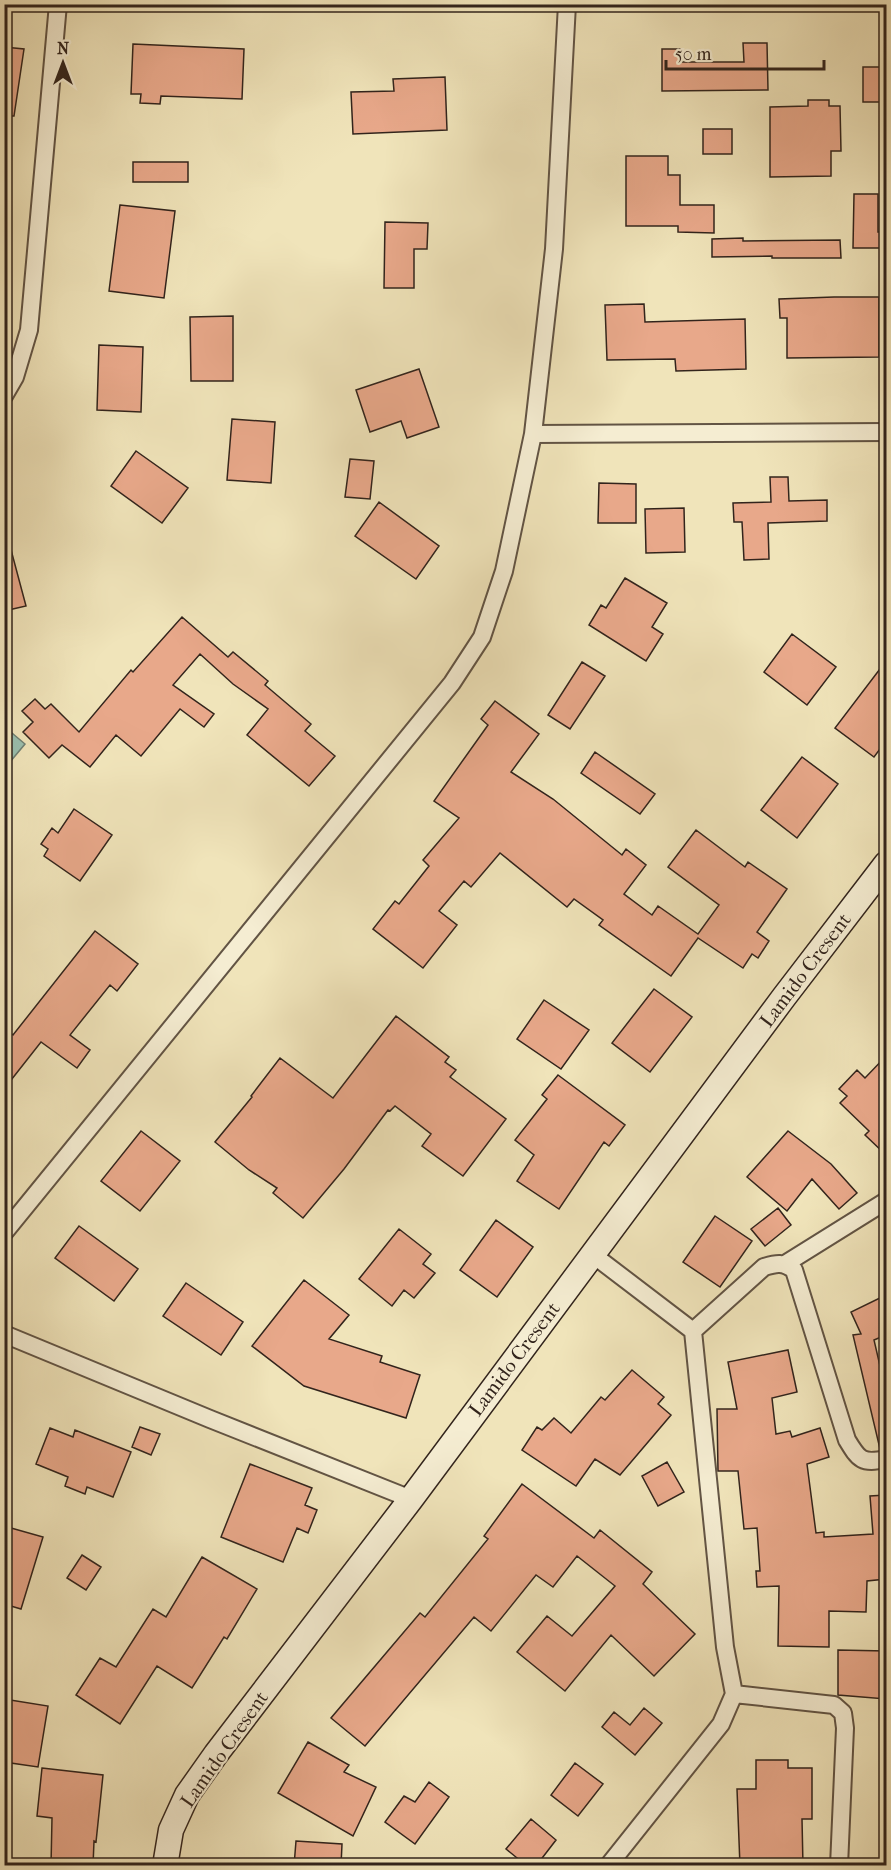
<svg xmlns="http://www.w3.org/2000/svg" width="891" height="1870" font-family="'IM FELL French Canon',serif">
<rect width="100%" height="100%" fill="#f0e4ba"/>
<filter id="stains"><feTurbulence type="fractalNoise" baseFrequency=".00333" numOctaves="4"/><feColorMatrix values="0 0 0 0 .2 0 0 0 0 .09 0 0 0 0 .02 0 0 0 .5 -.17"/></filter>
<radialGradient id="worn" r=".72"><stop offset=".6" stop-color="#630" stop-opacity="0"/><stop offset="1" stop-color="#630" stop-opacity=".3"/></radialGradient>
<path fill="#9abfae" stroke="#708174" stroke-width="1.5" d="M6,728L25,744L5,768L4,731Z"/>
<path fill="#e8a88a" stroke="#32241c" stroke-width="1.5" d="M743,43H767L768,90L662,91V49H680V62H744Z
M133,44L244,49L242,99L161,96L160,104L140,103L141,94H131Z
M4,47L24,49L14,116H4Z
M863,67H881V102H863Z
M445,77L447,130L353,134L351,92L394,91L393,79Z
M808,100H829V106H840L841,151H831V176L770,177V107L808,106Z
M703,129H732V154H703Z
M626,156H668V175H680V205H714V233L678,232V226H626Z
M133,162H188V182H133Z
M854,194H878V232H886V248H853Z
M120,205L175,211L164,298L109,291Z
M385,222L428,223L427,249H414V288H384Z
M743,238V241L840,240L841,258H772V256L712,257V239Z
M834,297H879V357L787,358V318H780L779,299Z
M644,304L645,322L745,319L746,369L676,371L675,359L607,360L605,305Z
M233,316V381H191L190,317Z
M99,345L143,347L141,412L97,410Z
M419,369L439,427L407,438L401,421L370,432L356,390Z
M232,419L275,422L271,483L227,480Z
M136,451L188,488L162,523L111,486Z
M350,459L374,461L370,499L345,497Z
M770,477H788L789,501L827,500V521L768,523L769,559L744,560L742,522H734L733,503L771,502Z
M599,483L636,484V523H598Z
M379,502L439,546L416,579L355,536Z
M684,508L685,552L646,553L645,509Z
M4,546H10L26,606L4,611Z
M625,578L667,603L652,627L663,634L646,661L589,625L601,605L606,608Z
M182,617L228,657L233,652L268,681L265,685L311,724L305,731L335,756L309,786L247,735L268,709L233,684L200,654L173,685L214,714L204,727L180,709L141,756L116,735L90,767L62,745L49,758L23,732L33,722L22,711L35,699L45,709L51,704L79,732L131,670L133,672Z
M792,634L836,667L807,705L764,672Z
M886,661V741L874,757L835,728Z
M582,662L605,676L570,729L548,715Z
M495,701L539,734L511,772L553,799L622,855L626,849L646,865L624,894L652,915L658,906L698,934L719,905L668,867L696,830L745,867L748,862L787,889L757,932L769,941L758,958L752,954L743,968L698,938L671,976L599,925L603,920L574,899L567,907L500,853L471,887L464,881L439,911L457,925L423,968L373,929L395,901L399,904L429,866L423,860L459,818L434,801L488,725L481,719Z
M595,752L655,794L640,814L581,773Z
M802,757L838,784L797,838L761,810Z
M74,809L112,835L80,881L44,856L48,849L41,844L52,828L58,833Z
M95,931L138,964L117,991L110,985L70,1035L90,1050L77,1068L41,1042L4,1089V1028L13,1035Z
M654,989L692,1017L650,1072L612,1043Z
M544,1000L589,1030L561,1069L517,1039Z
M396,1016L449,1057L445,1062L456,1070L450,1077L506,1119L463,1176L422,1146L431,1134L395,1106L390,1111L388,1110L344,1169L303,1218L273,1193L277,1188L249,1170L215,1142L252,1097L251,1096L280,1058L333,1098Z
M886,1056V1155L865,1135L869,1131L840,1103L847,1096L839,1089L857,1070L865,1078Z
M558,1075L625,1125L609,1146L604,1142L559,1209L517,1181L534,1155L515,1140L547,1099L542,1095Z
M141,1131L180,1161L140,1211L101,1181Z
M788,1131L831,1164L857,1193L839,1209L812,1179L787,1211L747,1177Z
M778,1208L791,1225L765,1246L751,1229Z
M715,1216L752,1241L720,1287L683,1262Z
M496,1220L533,1247L497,1297L460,1270Z
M79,1226L138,1269L114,1301L55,1258Z
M399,1229L431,1254L423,1264L435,1273L414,1298L404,1290L392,1306L359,1279Z
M304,1280L349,1315L329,1339L382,1356L380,1362L420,1375L406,1418L304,1386L252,1346Z
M186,1283L243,1322L221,1355L163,1316Z
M886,1295V1335L874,1340L886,1392V1448L880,1449L853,1335L861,1334L851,1312Z
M788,1350L797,1392L772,1398L776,1434L790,1431L792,1437L820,1428L829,1457L807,1464L816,1533L824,1532V1537L873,1534L870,1496L886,1495V1579L867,1581L866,1612L829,1611V1647L778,1646L779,1586L757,1587L756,1571H760L757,1528L744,1529L738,1471H718L717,1409H737L728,1362Z
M632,1370L664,1397L658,1404L671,1415L620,1475L595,1459L576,1486L522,1450L537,1427L542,1430L554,1418L571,1433L601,1397L605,1400Z
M140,1427L160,1434L151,1455L132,1447Z
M50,1428L73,1437L75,1430L131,1452L113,1497L87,1487L85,1494L65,1486L68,1477L36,1464Z
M667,1462L684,1492L658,1506L642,1476Z
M250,1464L312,1488L305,1505L317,1510L308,1533L297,1528L283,1562L221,1537Z
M522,1484L594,1538L600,1530L652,1572L643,1584L695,1634L654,1676L611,1635L565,1691L517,1652L547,1616L572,1636L615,1586L577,1556L553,1587L536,1575L491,1631L474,1617L365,1746L331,1718L420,1613L425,1617L488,1539L484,1536Z
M4,1526L43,1537L21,1609L4,1604Z
M82,1555L101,1567L86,1590L67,1578Z
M202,1557L257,1589L227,1639L224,1637L192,1688L157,1666L120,1724L76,1695L100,1658L116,1667L153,1609L166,1617Z
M838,1650L886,1651V1699L838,1695Z
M4,1699L48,1706L38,1767L4,1762Z
M644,1708L662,1723L635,1755L602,1727L614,1712L630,1725Z
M308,1742L349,1765L344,1772L376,1787L353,1836L278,1793Z
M756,1760H788V1768H812V1819H802L803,1866H740L737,1789H756Z
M575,1763L603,1784L578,1816L551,1795Z
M42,1768L103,1775L96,1842L94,1841L93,1866H51L52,1818L37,1816Z
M429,1782L449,1797L415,1844L385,1822L404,1796L415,1802Z
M531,1819L556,1840L536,1866H527L506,1849Z
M296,1841L342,1844L341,1866H294Z"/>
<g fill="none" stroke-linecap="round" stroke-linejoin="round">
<defs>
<path id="street" d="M4,396L15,377L29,330L58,4
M533,434L886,432
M4,1233L452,683L482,637L504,571L533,434L554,249L567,4
M592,1254L693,1331L725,1647L734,1694L721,1724L608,1866
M785,1264L886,1201
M693,1331L764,1267C777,1263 783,1262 794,1270L847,1440C859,1460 862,1464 886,1459
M4,1334L210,1419L411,1499
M734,1694L834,1705L843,1713L845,1728L839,1866"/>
<path id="secondary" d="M165,1866L171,1830L187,1795L216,1754L411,1499L784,997L886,864"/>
</defs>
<use href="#street" stroke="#625444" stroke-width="20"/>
<use href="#secondary" stroke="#32241c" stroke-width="27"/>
<use href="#street" stroke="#f5edd2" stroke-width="16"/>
<use href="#secondary" stroke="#f5edd2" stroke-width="24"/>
</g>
<g text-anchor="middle" stroke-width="4.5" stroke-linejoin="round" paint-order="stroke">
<g font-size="20" fill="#32241c" stroke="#f5edd2">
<text transform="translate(805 970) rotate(-53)" y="7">Lamido Cresent</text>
<text transform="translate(514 1359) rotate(-53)" y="7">Lamido Cresent</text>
<text transform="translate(224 1749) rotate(-55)" y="7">Lamido Cresent</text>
</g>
</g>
<rect width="891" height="1870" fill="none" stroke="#f0e4ba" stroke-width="24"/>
<rect x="6" y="6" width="879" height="1858" fill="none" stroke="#32241c" stroke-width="3"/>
<rect x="12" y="12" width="867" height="1846" fill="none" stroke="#32241c" stroke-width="1.5"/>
<g transform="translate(63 63)" stroke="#f5edd2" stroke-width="4.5" paint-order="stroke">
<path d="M0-4.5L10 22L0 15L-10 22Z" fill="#32241c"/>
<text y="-9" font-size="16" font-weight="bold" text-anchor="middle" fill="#32241c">N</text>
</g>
<path d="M666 60v9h158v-9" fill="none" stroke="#32241c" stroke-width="3"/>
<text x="675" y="60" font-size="18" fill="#32241c" stroke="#f5edd2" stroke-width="4.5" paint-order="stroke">50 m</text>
<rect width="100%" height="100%" filter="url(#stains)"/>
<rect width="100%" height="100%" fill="url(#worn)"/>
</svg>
